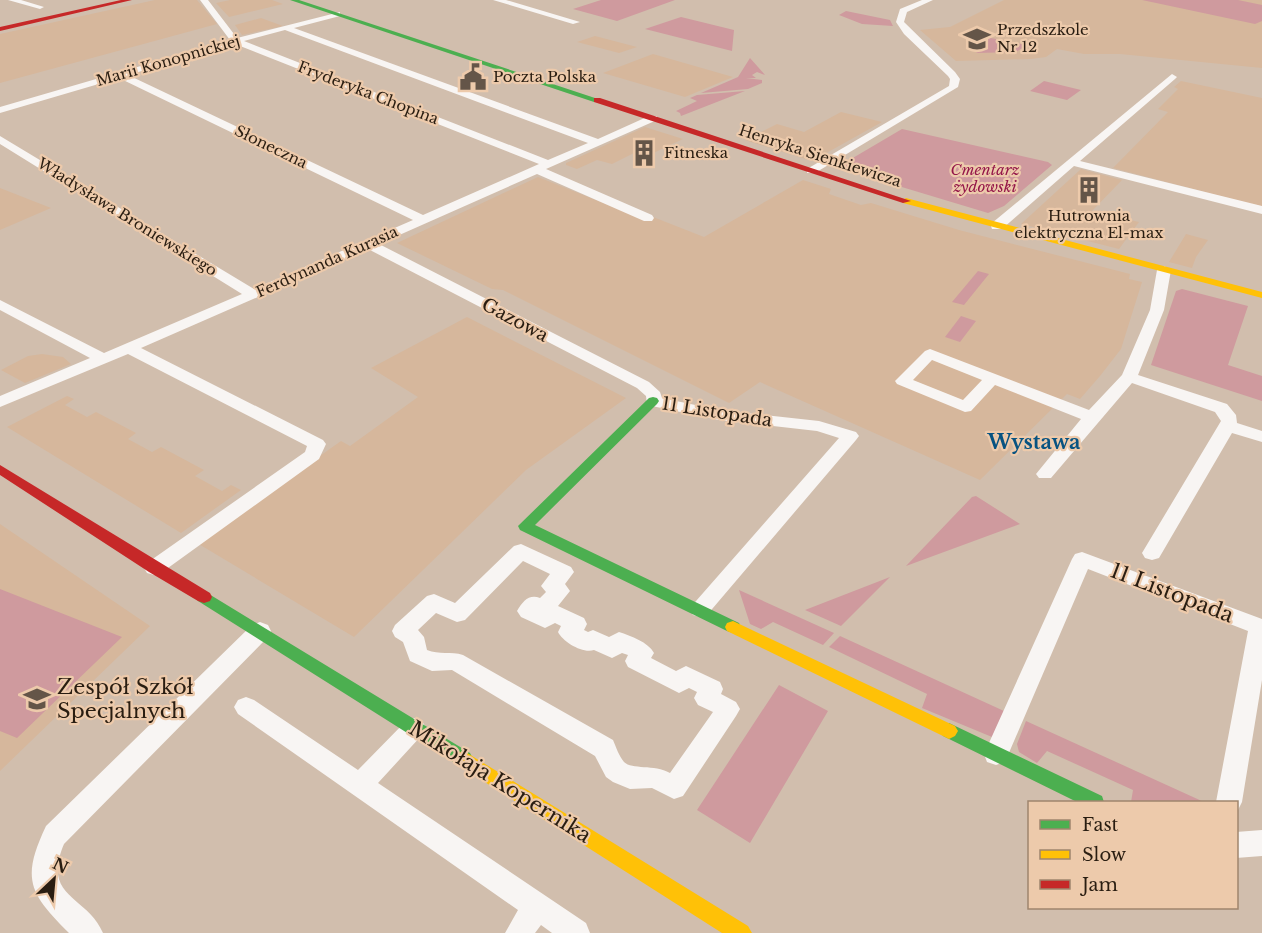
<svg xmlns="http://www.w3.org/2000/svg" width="1262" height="933" font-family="'Libre Baskerville',serif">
<rect width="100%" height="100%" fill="#d1bead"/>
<path fill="#d6b79c" d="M155,0H197L217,24L0,83V34Z
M230,0H272L283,4L229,17L216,3Z
M1004,0H1262V68L1120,54H1084L1057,49L1046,57L1031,59L956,61L920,30L950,27Z
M261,18L283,26L242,35L235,25Z
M595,36L637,47L619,53L577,42Z
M653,54L733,77L685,97L603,73Z
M1181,81L1262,98V207L1113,168L1168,112L1158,109L1178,89L1174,87Z
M841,112L882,122L812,161L745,140L777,124L804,132Z
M645,127L683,139L645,157L634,153L612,164L597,160L577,169L566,165V163Z
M1081,169L1122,180L1092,211L1139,222L1119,249L1021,224Z
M538,177L641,218L648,215L704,237L803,180L831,189L829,194L861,205L871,203L959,230L1130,274L1129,279L1142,282L1121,349L1100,376L1080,399L1067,394L980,480L760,382L729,403L503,290L492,289L397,243Z
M0,188L51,208L0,230Z
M1186,234L1208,240L1196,257L1192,268L1169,262Z
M467,317L626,398L526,470L354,637L197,543L341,441L350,446L418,397L371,368Z
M42,354L63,357L71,364L25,383L1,370L28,356Z
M67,396L74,399L65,405L87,417L96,412L136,433L128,439L152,452L161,447L204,470L195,476L222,491L231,485L241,490L181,533L7,427Z
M0,524L150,626L0,771Z"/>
<path fill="#cf9a9e" d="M601,0H675L617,21L573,9Z
M1142,0H1238L1262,5V21L1255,24Z
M846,11L890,20L893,26L862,24L839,15Z
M681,17L734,30L732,51L645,29Z
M970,34L1027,45L1016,52L977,53L969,45Z
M750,58L765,75L757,72L752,75L756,78H746L762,80V83L748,89L701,93L738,77Z
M1044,81L1081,90L1067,100L1030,91Z
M745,91L681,116L680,113L676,111L697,101L690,98L697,95Z
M902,129L1048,162L1052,165L1004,206L988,213L842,169L846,162Z
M978,271L989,274L964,305L952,302Z
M1182,289L1248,306L1228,365L1262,376V401L1151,365L1176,291Z
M961,316L976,321L960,342L945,337Z
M976,496L1020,524L906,566L972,497Z
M890,577L841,626L805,610Z
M0,589L122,637L17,738L0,731Z
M739,590L834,633L823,645L773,622L761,629L750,624Z
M840,636L1004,711L992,737L922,708L927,694L829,647Z
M779,685L828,711L750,843L697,810Z
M1026,721L1204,802H1131L1133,790L1047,751L1037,763L1019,752L1017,744Z"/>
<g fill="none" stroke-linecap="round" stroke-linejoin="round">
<path fill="#f8f5f3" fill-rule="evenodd" d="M8,0H21L44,7L40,9Z
M200,0H208L237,38L340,12V16L294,28L598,139L649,116H657V120L546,169L652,215L654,218L652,221H644L537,174L379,244L649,382L660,392L662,398L719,410L819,421L856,432L859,436L856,440L707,615L700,617L693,615L689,609L839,438L817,431L719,420L647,405L646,396L637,388L368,249L141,348L323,440L326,444L319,459L161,573L154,575L147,573L144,568L147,563L305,452L307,446L128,354L0,407V396L90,358L0,310V300L104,353L242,294L0,144V136L254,289L413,220L119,78L0,113V107L230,40ZM285,30L588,143L548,160L244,41ZM235,44L539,164L423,215L128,75Z
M493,0H506L580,22L573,24Z
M922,0H933L907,12L904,22L955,72L960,79L958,87L815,173H807V169L949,86L950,79L948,76L904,34L896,22L900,9Z
M1172,74L1177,77L1175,79L1080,161L1262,206V214L1074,166L1002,229H992L991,226L992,223Z
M1164,266L1171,270L1164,310L1138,375L1227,404L1236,415L1237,423L1262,431V442L1232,433L1159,558L1152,560L1145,558L1142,553L1221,421L1215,412L1132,383L1051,478H1039L1036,474L1081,419L995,385L971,411L965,412L897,384L895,381L925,351L930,349L1089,410L1122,375L1150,310L1157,270ZM932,360L982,380L963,400L913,380Z
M521,544L571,567L574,572L565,584L570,591L558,606L584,618L587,624L584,630L588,632L593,630L609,637L619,632C631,636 648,642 654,653L651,658L676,671L686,666L720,682L723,689L721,694L736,702L740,709L736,716L683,796L674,799L652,788L630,789L613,782L606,777L595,756L452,670L432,671L410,661L403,642L395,637L392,631L395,625L427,596L434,594L455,603L514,546ZM523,561L550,574L541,586L546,592L540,598C529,594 523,601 517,611L521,617L545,628L555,623L561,626L558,632C563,642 583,654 594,650L612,658L622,653L628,655L625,661L628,667L679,693L689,688L697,692L694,698L698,705L713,712L670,773C654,764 632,770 624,762C619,756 616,747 613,740L463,655C451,651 439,655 427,650L424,637L418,630L436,613L457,622L465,620Z
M1082,552L1262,619V680L1242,802L1238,810L1236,802H1216L1248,631L1088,569L1005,762L996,765L987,762L984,754L1072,559L1075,554Z
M260,622L268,625L271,631L268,637L64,844C41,898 87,895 103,933H69C29,893 21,879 46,826L252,625Z
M246,697L254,700L358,770L406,721L414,718L422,721L426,728L422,735L378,783L586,923L590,933H552L541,925L535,933H505L518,910L238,714L234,707L238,700Z
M1262,830V856L1236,858V832Z"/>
<path fill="#4caf50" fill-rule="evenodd" d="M290,0H299L601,100L594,102Z
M653,397L657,398L659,401L657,404L535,525L739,623L741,627L739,631L733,633L727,631L520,530L518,526L649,398Z
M204,591L470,753L473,759L470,765L464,767L458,765L198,601L196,597L198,593Z
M949,723L1102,796L1104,802H1077L943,736L940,731L943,726Z"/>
<path fill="#ffc107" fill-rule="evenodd" d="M906,198L1262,292V298L903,203L901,201Z
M733,621L955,726L958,731L955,736L949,739L943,736L727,631L725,627L727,623Z
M464,751L748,926L752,933H722L458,765L455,759L458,753Z"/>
<path fill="#c62828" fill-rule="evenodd" d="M121,0H132L0,31V27Z
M594,98H600L911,201L903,203L594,102Z
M0,465L210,593L212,597L210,601L204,603L198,601L149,572L0,475Z"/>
</g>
<defs>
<symbol id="school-bare" viewBox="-9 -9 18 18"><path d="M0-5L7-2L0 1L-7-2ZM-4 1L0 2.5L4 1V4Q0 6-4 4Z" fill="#645548" stroke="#edcaab" stroke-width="2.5" paint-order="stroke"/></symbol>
<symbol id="civic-bare" viewBox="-9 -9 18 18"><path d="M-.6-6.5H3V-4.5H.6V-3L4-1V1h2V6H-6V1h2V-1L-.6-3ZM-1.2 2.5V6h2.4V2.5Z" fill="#645548" stroke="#edcaab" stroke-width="2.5" paint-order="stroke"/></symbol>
<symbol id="building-bare" viewBox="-9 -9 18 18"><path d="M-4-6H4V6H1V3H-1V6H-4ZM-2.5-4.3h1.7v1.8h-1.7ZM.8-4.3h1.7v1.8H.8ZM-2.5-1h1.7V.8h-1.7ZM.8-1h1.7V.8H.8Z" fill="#645548" stroke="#edcaab" stroke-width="2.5" paint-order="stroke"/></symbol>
</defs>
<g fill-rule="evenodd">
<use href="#school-bare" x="958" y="20" width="38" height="38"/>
<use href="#civic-bare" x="454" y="58" width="38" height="38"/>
<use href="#building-bare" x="625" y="134" width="38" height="38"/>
<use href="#building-bare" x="1070" y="171" width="38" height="38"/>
<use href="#school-bare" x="18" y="680" width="38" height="38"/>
</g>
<g text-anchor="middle" stroke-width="4.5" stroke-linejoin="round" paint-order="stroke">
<g font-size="15" fill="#291d11" stroke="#edcaab" text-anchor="start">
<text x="997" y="35">Przedszkole<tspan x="997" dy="17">Nr 12</tspan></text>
<text x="493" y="82">Poczta Polska</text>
<text x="664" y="158">Fitneska</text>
<text x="1089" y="221" text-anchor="middle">Hutrownia<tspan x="1089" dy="17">elektryczna El-max</tspan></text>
</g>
<g font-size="15" fill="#291d11" stroke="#edcaab">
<text transform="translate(168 61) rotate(-16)" y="5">Marii Konopnickiej</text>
<text transform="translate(368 93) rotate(21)" y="5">Fryderyka Chopina</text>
<text transform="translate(271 147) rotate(26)" y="5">Słoneczna</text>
<text transform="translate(820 156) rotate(18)" y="5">Henryka Sienkiewicza</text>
<text transform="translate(127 217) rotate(32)" y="5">Władysława Broniewskiego</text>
<text transform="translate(327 262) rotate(-24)" y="5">Ferdynanda Kurasia</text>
</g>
<g font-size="15" font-style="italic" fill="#941649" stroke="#edcaab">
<text x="985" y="175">Cmentarz<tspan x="985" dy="17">żydowski</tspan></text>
</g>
<g font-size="18" fill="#291d11" stroke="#edcaab">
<text transform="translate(515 320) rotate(28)" y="6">Gazowa</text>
<text transform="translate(717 412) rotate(9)" y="6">11 Listopada</text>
</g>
<g font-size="20" font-weight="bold" fill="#085381" stroke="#edcaab">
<text x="1034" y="449">Wystawa</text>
</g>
<g font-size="21" fill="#291d11" stroke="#edcaab">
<text transform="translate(1172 593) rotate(21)" y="7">11 Listopada</text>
<text transform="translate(500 782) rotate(32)" y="7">Mikołaja Kopernika</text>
</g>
<g font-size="21" fill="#291d11" stroke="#edcaab" text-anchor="start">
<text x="57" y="694">Zespół Szkół<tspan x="57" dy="24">Specjalnych</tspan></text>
</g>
</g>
<rect x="1028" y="801" width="210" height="108" fill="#edcaab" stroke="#9f856d" stroke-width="1.5"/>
<rect x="1040" y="820" width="30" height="9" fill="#4caf50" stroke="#9f856d" stroke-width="1.5"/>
<text x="1082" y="831" font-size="18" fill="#291d11">Fast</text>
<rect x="1040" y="850" width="30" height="9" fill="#ffc107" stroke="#9f856d" stroke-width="1.5"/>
<text x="1082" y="861" font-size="18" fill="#291d11">Slow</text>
<rect x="1040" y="880" width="30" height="9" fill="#c62828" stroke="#9f856d" stroke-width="1.5"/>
<text x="1082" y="891" font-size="18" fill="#291d11">Jam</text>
<g transform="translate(54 879) rotate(26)" stroke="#edcaab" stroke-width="4.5" paint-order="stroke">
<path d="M0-4.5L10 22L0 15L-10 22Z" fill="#291d11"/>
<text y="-9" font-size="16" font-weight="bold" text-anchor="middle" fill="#291d11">N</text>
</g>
</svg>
